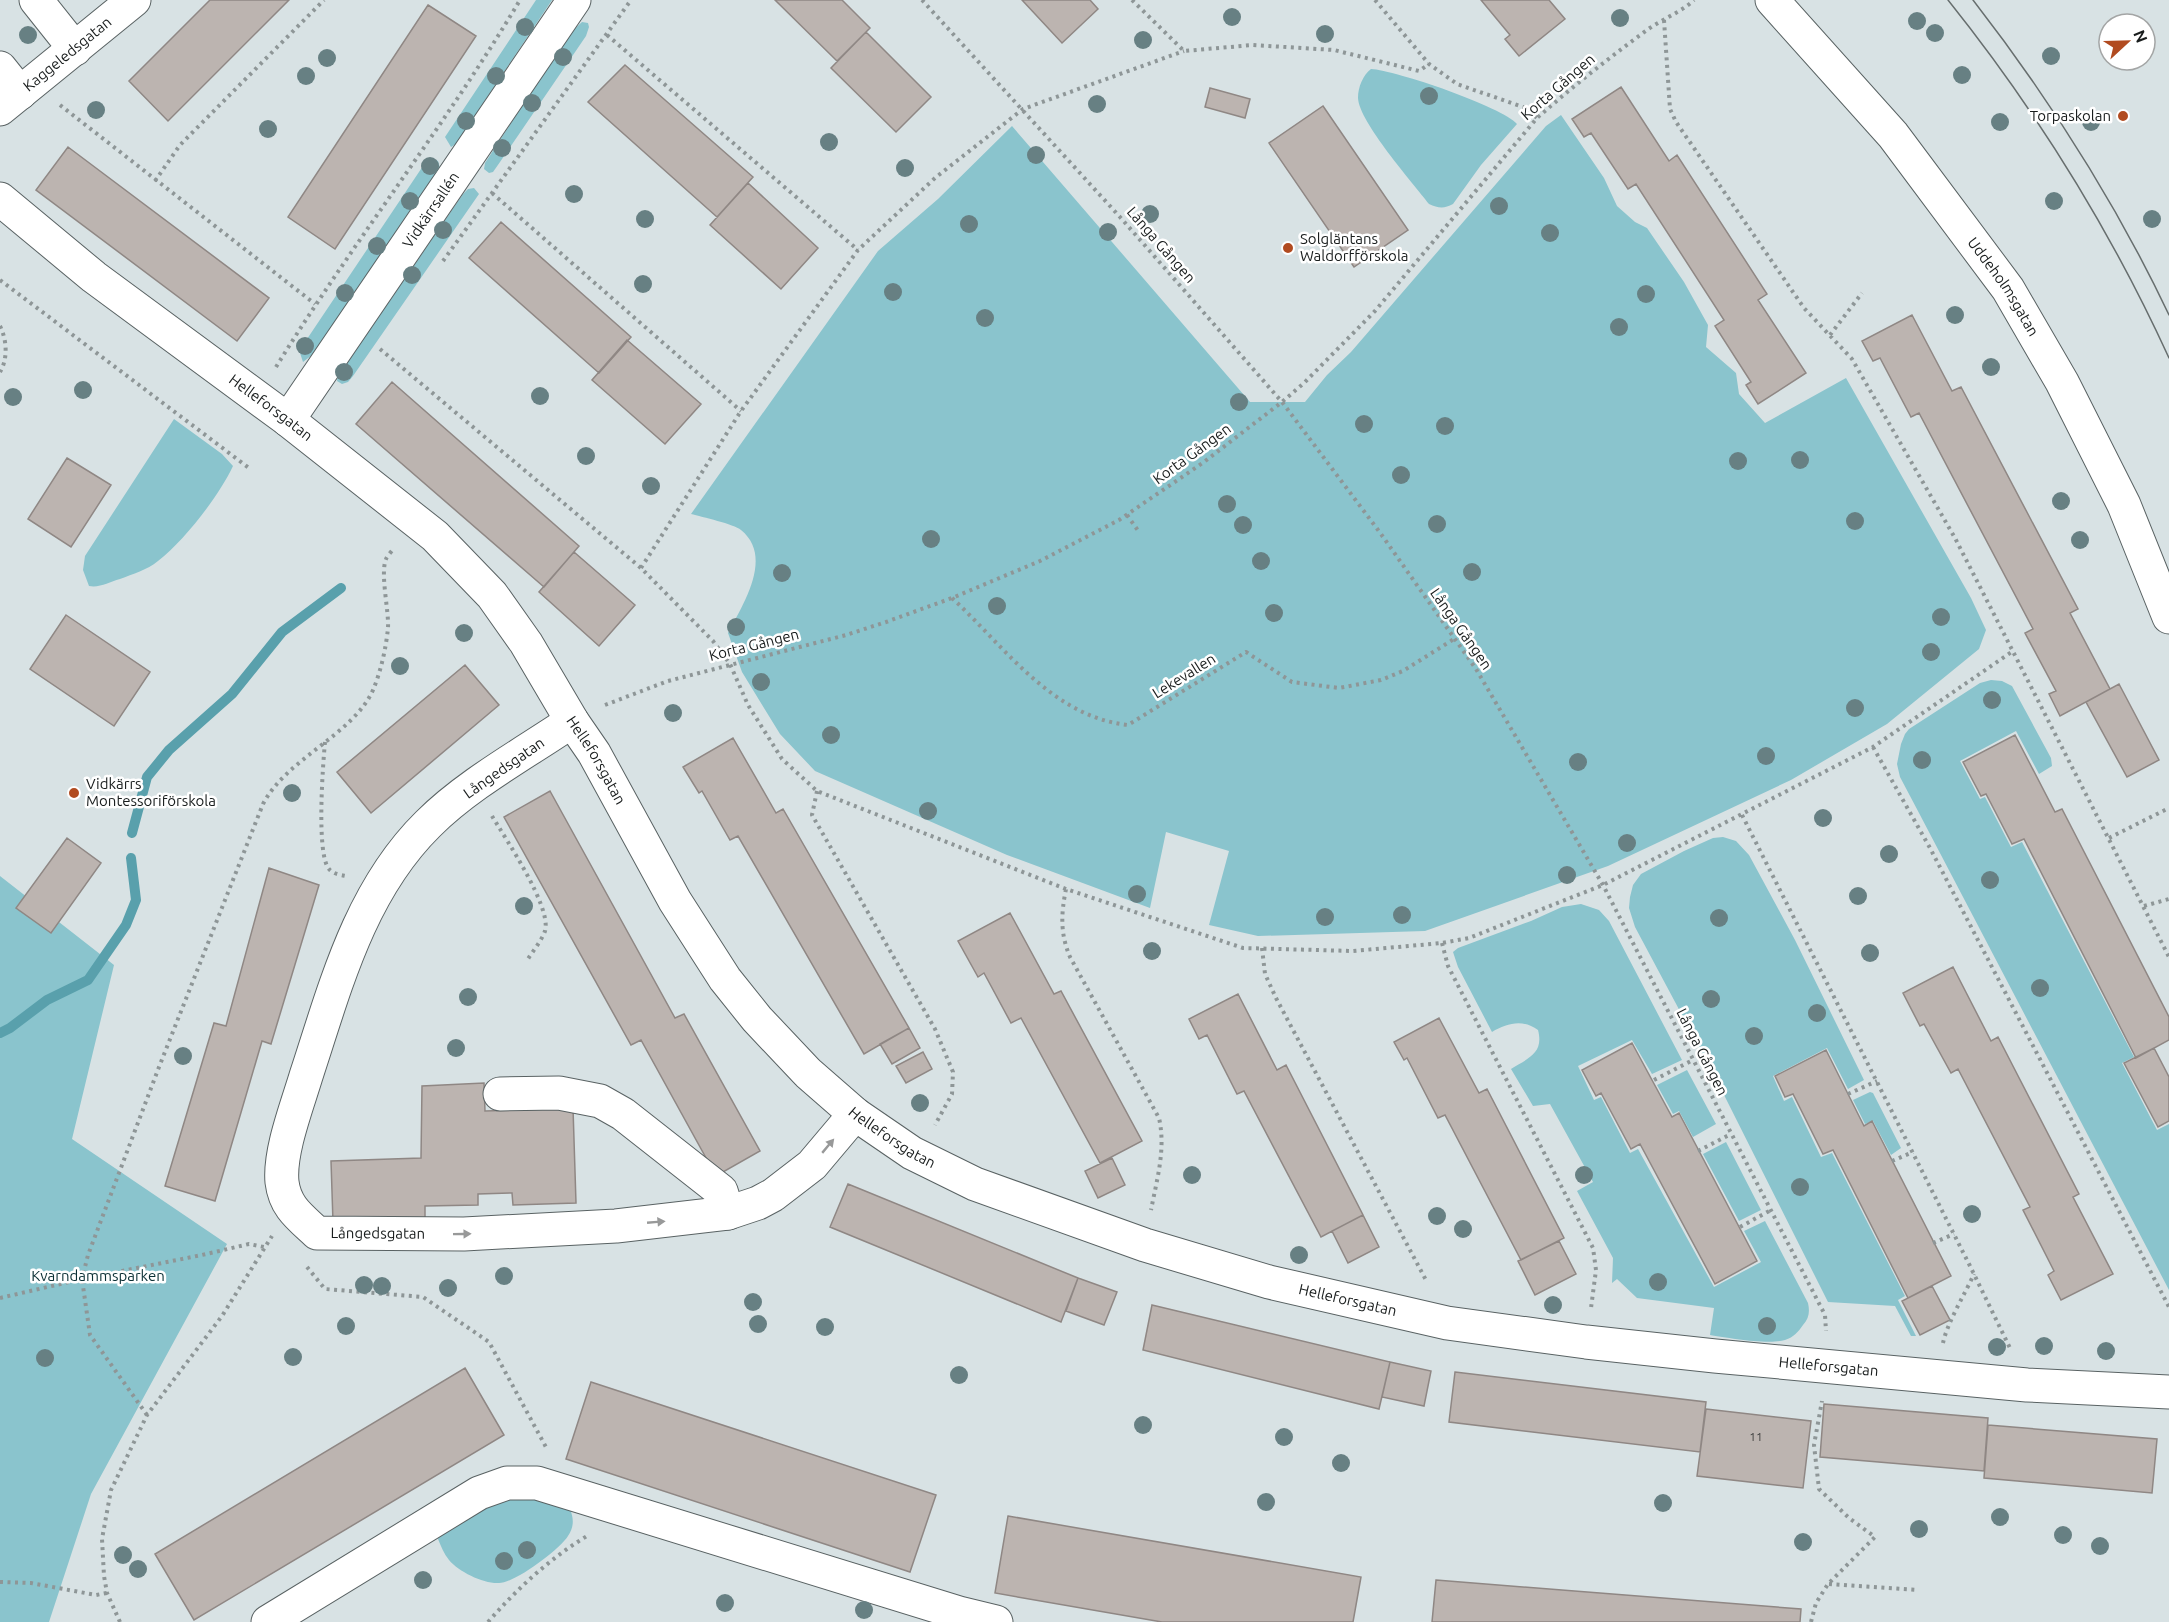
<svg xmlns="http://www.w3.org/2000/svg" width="2169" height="1622" font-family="Ubuntu,sans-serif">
<rect width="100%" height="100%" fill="#d8e2e4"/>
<path fill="#8ac4cd" d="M536,0H552L456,144L451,147L445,137Z
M582,22L588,23L589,27L586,36L500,162L493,172L489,173L484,169L485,163L570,33Z
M1371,69C1395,70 1503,107 1517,124L1481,165L1453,204C1444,209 1438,208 1429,204C1413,183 1359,122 1358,98C1358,87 1363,75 1371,69Z
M1561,115L1604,178L1617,206L1635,222L1647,228L1684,282L1708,325L1706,347L1736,373L1739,394L1765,423L1846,378L1971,598L1986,630L1979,649L1887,724L1791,780L1608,866L1425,931L1258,936L1209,925L1229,851L1166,832L1150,908L1007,855L815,771L780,734L742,672L728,633C743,604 774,557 741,530C734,524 702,517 691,514L878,251L938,199L1012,126L1250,402H1305L1327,375L1351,352L1546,126Z
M433,159L438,161L440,168L312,355L303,362L300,353L303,345L423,166L428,161Z
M474,188L479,194L353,376L348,382L342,384L337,381L338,376L463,194L468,189Z
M174,419L222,454L233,466C219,496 184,541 158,561C147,570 133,574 120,579C109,582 100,588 89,586L83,570L85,556Z
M1991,680L2002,681L2012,686L2051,758L2052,766L2039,774L2016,731L1960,761L1980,799L1985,797L2011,847L2022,842L2134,1057L2122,1063L2157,1130L2169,1124V1290L1919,813L1900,777L1897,764L1901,744L1905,734L1909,729L1980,683Z
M1723,837L1736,841L1749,855L1795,940L1864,1080L1848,1089L1827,1048L1773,1076L1784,1101L1792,1097L1821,1157L1832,1153L1905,1296L1898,1300L1916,1336H1911L1895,1306L1828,1302L1713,1073L1635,927L1629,908L1630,897L1633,885L1641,874L1684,851L1713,838Z
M0,876L114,965L72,1139L227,1244L91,1494L49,1622H0Z
M1581,904L1599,910L1609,921L1682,1060L1652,1074L1632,1040L1578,1066L1594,1100L1601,1097L1630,1153L1638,1149L1714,1287L1761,1262L1744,1231L1765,1221L1808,1303C1810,1312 1809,1318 1803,1325C1798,1332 1794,1337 1785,1340C1769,1345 1728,1338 1710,1335L1714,1308L1637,1298L1617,1279L1612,1283L1613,1258L1577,1191L1593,1182L1550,1104L1533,1106L1511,1069C1529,1058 1544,1053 1538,1030C1523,1019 1507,1023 1492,1032L1458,967L1453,952L1458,948L1531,921L1562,907Z
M1687,1070L1716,1124L1693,1137L1679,1111L1673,1114L1657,1085Z
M1870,1092L1873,1093L1901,1148L1891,1155L1873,1121L1865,1124L1853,1100Z
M1726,1142L1761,1210L1739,1221L1703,1154Z
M528,1492L570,1509C574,1519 574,1527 568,1536C559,1550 515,1583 499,1583C484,1584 459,1572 449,1560C444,1554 441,1546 438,1539L440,1533L503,1498Z"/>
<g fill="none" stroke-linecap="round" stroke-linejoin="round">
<path stroke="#59a0ac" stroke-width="10" d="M132,833L147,777L169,750L232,694L282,632L341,588
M0,1033L10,1028L47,1000L88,980L126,925L136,900L131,858"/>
</g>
<path fill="#bcb4b0" stroke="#8f8784" stroke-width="1.5" d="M210,0H289L168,121L129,81Z
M775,0H842L870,28L837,61Z
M1022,0H1090L1098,9L1062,43Z
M1481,0H1549L1565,19L1519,56L1505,39L1510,35Z
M428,5L476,36L335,249L288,217Z
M866,32L931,97L896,132L831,68Z
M625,65L753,177L717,217L588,102Z
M1621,87L1669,161L1677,155L1767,294L1758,300L1806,373L1758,404L1746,385L1751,382L1715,326L1724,320L1636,184L1628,189L1591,133L1584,137L1572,119Z
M1210,88L1250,99L1245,118L1205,107Z
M1323,106L1408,230L1354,267L1269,143Z
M68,147L269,298L237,341L36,190Z
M748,183L818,248L781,289L710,225Z
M501,222L631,337L599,373L469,258Z
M1912,315L1952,391L1961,387L2078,609L2070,613L2110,689L2060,716L2049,694L2056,691L2025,633L2033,629L1919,413L1911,417L1880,358L1873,361L1862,341Z
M627,340L701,404L665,444L592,380Z
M392,382L579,546L544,587L356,424Z
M67,458L111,485L71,547L28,519Z
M574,552L635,605L599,646L539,592Z
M66,615L150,672L114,726L30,669Z
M465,665L499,705L371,813L337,772Z
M2119,684L2159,760L2127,777L2086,702Z
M2015,735L2055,812L2062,809L2169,1017V1040L2136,1058L2024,839L2012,844L1986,794L1981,796L1963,762Z
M733,738L776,813L783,809L909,1028L864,1054L738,836L730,840L702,791L699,793L683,767Z
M550,791L675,1018L684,1014L760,1151L716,1176L641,1040L631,1045L504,817Z
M67,838L101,863L51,933L16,908Z
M269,868L319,885L271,1044L262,1041L215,1201L165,1186L214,1023L226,1026Z
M1010,913L1054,994L1061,991L1142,1141L1100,1163L1021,1018L1011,1023L984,973L978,977L958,941Z
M1953,967L1991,1041L1998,1037L2079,1194L2073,1197L2113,1274L2061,1300L2048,1275L2054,1271L2023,1210L2030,1207L1958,1069L1951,1073L1924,1024L1920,1026L1903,993Z
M1238,994L1277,1070L1286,1065L1363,1215L1321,1237L1244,1091L1237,1094L1207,1035L1199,1039L1189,1019Z
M1439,1018L1479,1093L1487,1089L1564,1238L1521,1260L1445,1115L1438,1118L1407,1058L1404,1060L1394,1042Z
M909,1028L920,1048L892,1064L880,1044Z
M1632,1043L1672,1117L1679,1113L1757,1261L1715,1284L1640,1144L1631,1149L1601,1093L1596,1096L1582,1070Z
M2154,1048L2169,1077V1121L2158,1127L2124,1063Z
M1826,1050L1864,1126L1872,1121L1951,1276L1908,1298L1833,1150L1823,1154L1793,1094L1785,1097L1775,1076Z
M923,1052L932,1069L906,1083L896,1066Z
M484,1083L485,1111L573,1108L576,1203L513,1205L512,1193L478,1194V1205L425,1206V1219L333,1222L331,1161L421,1158L422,1086Z
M1112,1158L1125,1185L1098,1198L1085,1171Z
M848,1184L1078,1278L1061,1322L830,1227Z
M1363,1215L1379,1247L1348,1263L1332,1231Z
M1559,1241L1576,1274L1535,1295L1518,1261Z
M1078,1278L1117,1292L1104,1325L1066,1311Z
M1932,1286L1950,1320L1920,1335L1902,1301Z
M1152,1305L1390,1362L1379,1409L1143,1350Z
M1390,1362L1431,1371L1424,1406L1382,1397Z
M465,1368L504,1435L194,1620L155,1554Z
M1455,1372L1706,1402L1700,1452L1449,1422Z
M591,1382L936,1495L910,1572L566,1459Z
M1824,1404L1988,1418L1984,1471L1820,1457Z
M1706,1409L1811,1421L1803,1488L1697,1476Z
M1988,1425L2157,1439L2152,1493L1984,1478Z
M1008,1516L1361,1577L1353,1622H1162L995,1593Z
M1436,1580L1801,1609L1800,1622H1432Z"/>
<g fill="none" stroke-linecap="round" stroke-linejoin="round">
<defs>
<g id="minor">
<path d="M36,0L75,49"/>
<path id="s1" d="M1772,0L1893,135L2008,289L2062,382L2124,505L2169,617"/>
<path d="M0,68L20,93"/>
<path id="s2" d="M0,109L134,0"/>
<path id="s3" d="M0,199L94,277L288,420L435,536L492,595L526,643L572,721L594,753L675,901L725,979L757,1019L808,1073L855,1114L912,1153L975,1184L1145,1245L1269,1282L1447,1323L1586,1342L1715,1356L2027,1385L2169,1392"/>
<path id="s4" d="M288,420L574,0"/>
<path id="s5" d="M572,721C525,753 468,784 428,824C359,892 335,988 306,1076C297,1106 279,1152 282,1182C285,1207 300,1217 317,1233L464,1234L616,1226L728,1213L758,1203L773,1195L812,1165L855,1114"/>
<path d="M500,1094L559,1093L600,1101L623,1114L721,1191L728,1213"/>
<path d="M268,1622L479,1493L507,1483H537L959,1613L996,1622"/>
</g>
</defs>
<use href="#minor" stroke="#596263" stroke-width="35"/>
<path stroke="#8e9697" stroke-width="4" stroke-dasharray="3 4.5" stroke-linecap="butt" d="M922,0L1120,217L1282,402L1381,534L1476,669L1603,885L1825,1315L1826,1331
M1132,0L1184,51L1253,45L1334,50L1419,71L1429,64
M1375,0L1429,64L1457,84L1523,107L1537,118
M1664,20L1670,109L1676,122L1804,308L1852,359L1955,538L2169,957
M607,35L858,250
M60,105L315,304
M155,181L180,145L324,0
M492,193L741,411
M443,261L631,0
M0,280L249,468
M0,326C7,340 8,359 0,372
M1830,335L1862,293
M380,349L641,568L713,641L730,664L748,705L782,759L817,791L1066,889L1243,948L1353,951L1442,943L1469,938L1603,885L1873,747L2013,651
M276,367C353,242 445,126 520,0
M1127,515L1139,532
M641,568L741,411L858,250L935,178L1023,109L1184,51
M952,598C1004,646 1052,717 1128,725L1246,652L1292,682L1339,688L1381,680L1403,671L1454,639
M605,705L668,681L846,635L886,622L952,598L1040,561L1119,520L1204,462L1282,402L1304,383L1375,311L1537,118C1572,87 1609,58 1647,30C1662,19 1680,13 1694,0
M325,742C323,764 316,854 329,869C333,874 341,875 346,876
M1873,747L1930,848L2169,1307
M817,791L812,815L935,1029L953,1072L952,1094L935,1125
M1742,815L1970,1266L2010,1348
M492,816C505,838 552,907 545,931C542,940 533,951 528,959
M2109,838L2169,808
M1066,889C1061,914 1060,933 1070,957L1159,1118C1166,1149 1157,1179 1151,1210
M2144,906L2169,899
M1442,943L1448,966L1593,1248L1596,1270L1591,1308
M1262,948L1265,974L1276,998L1427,1282
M1654,1080L1693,1060
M1848,1094L1877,1081
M1698,1151L1731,1134
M1892,1161L1913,1152
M1740,1227L1771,1210
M1933,1243L1954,1234
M307,1267L325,1289L423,1297L489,1342L547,1449
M0,1298L82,1279L88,1255L159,1067L263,804C287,758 353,735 373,690C381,671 386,648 388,628C389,610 380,574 386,559C387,556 392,551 394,548
M1943,1343C1947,1323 1965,1294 1974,1274
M147,1415L90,1335L82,1279L202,1255L249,1244L264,1247
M0,1582L31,1583L96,1595L107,1593
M1829,1584L1918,1590
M120,1622L107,1593L104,1576L102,1539L111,1490L147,1415L222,1316L272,1236
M488,1622C517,1589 549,1559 587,1536
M1811,1622L1816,1603L1828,1584L1875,1537L1849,1518L1819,1489L1814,1445L1822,1401"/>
<use href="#minor" stroke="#fff" stroke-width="33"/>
<path stroke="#676e6e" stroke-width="1.5" d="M1948,0C2036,110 2110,229 2169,358
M1973,0C2049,98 2116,203 2169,315"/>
</g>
<g fill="#678083">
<circle cx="1232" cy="17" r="9"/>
<circle cx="1620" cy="18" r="9"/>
<circle cx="1917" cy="21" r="9"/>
<circle cx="525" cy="27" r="9"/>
<circle cx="1935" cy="33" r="9"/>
<circle cx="1325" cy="34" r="9"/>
<circle cx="28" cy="35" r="9"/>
<circle cx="1143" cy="40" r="9"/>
<circle cx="2051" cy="56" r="9"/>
<circle cx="563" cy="57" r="9"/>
<circle cx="327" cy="58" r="9"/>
<circle cx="1962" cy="75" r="9"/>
<circle cx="306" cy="76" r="9"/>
<circle cx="496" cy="76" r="9"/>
<circle cx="1429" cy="96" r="9"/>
<circle cx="532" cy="103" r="9"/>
<circle cx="1097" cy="104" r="9"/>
<circle cx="96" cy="110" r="9"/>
<circle cx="466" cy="121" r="9"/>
<circle cx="2000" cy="122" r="9"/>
<circle cx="2091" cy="122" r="9"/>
<circle cx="268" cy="129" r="9"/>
<circle cx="829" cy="142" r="9"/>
<circle cx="502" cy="148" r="9"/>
<circle cx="1036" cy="155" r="9"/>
<circle cx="430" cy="166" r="9"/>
<circle cx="905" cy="168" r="9"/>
<circle cx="574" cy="194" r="9"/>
<circle cx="410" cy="201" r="9"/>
<circle cx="2054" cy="201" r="9"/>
<circle cx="1499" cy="206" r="9"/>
<circle cx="1150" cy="214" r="9"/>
<circle cx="645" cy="219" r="9"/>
<circle cx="2152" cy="219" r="9"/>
<circle cx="969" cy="224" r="9"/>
<circle cx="443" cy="230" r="9"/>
<circle cx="1108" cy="232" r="9"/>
<circle cx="1550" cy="233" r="9"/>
<circle cx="377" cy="246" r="9"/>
<circle cx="412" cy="275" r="9"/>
<circle cx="643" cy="284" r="9"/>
<circle cx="893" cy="292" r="9"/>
<circle cx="345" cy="293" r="9"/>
<circle cx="1646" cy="294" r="9"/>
<circle cx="1955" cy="315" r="9"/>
<circle cx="985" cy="318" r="9"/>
<circle cx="1619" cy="327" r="9"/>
<circle cx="305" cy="346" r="9"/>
<circle cx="1991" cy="367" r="9"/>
<circle cx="344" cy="372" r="9"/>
<circle cx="83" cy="390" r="9"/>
<circle cx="540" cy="396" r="9"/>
<circle cx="13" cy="397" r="9"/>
<circle cx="1239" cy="402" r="9"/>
<circle cx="1364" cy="424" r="9"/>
<circle cx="1445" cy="426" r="9"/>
<circle cx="586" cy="456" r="9"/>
<circle cx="1800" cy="460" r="9"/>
<circle cx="1738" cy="461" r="9"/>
<circle cx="1401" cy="475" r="9"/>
<circle cx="651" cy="486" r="9"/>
<circle cx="2061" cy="501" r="9"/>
<circle cx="1227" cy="504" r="9"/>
<circle cx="1855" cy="521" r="9"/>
<circle cx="1437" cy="524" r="9"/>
<circle cx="1243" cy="525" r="9"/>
<circle cx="931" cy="539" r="9"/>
<circle cx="2080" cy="540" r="9"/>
<circle cx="1261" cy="561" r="9"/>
<circle cx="1472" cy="572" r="9"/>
<circle cx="782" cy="573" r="9"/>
<circle cx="997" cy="606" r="9"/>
<circle cx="1274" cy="613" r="9"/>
<circle cx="1941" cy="617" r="9"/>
<circle cx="736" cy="627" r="9"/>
<circle cx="464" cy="633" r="9"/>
<circle cx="1931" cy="652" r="9"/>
<circle cx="400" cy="666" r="9"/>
<circle cx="761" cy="682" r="9"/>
<circle cx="1992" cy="700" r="9"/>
<circle cx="1855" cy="708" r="9"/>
<circle cx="673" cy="713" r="9"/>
<circle cx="831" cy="735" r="9"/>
<circle cx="1766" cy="756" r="9"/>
<circle cx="1922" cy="760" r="9"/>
<circle cx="1578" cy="762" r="9"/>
<circle cx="292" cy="793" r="9"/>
<circle cx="928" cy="811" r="9"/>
<circle cx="1823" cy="818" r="9"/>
<circle cx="1627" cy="843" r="9"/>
<circle cx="1889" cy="854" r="9"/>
<circle cx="1567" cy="875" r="9"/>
<circle cx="1990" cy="880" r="9"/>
<circle cx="1137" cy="894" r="9"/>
<circle cx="1858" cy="896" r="9"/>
<circle cx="524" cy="906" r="9"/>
<circle cx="1402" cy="915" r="9"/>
<circle cx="1325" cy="917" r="9"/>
<circle cx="1719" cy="918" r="9"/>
<circle cx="1152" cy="951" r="9"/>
<circle cx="1870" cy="953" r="9"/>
<circle cx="2040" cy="988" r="9"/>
<circle cx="468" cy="997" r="9"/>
<circle cx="1711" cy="999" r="9"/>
<circle cx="1817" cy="1013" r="9"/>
<circle cx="1754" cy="1036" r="9"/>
<circle cx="456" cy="1048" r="9"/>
<circle cx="183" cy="1056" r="9"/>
<circle cx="920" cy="1103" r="9"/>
<circle cx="1192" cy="1175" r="9"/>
<circle cx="1584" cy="1175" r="9"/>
<circle cx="1800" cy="1187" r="9"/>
<circle cx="1972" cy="1214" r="9"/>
<circle cx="1437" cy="1216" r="9"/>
<circle cx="1463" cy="1229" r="9"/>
<circle cx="1299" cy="1255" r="9"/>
<circle cx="504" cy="1276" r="9"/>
<circle cx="1658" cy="1282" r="9"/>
<circle cx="364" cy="1285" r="9"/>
<circle cx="382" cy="1286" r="9"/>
<circle cx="448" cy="1288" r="9"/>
<circle cx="753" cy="1302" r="9"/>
<circle cx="1553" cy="1305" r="9"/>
<circle cx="758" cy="1324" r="9"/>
<circle cx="346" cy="1326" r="9"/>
<circle cx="1767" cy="1326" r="9"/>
<circle cx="825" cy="1327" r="9"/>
<circle cx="2044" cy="1346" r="9"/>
<circle cx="1997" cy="1347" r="9"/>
<circle cx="2106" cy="1351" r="9"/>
<circle cx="293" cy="1357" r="9"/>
<circle cx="45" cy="1358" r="9"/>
<circle cx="959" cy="1375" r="9"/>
<circle cx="1143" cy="1425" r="9"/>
<circle cx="1284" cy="1437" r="9"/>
<circle cx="1341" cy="1463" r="9"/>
<circle cx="1266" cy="1502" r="9"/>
<circle cx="1663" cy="1503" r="9"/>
<circle cx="2000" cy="1517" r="9"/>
<circle cx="1919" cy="1529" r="9"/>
<circle cx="2063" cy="1535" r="9"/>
<circle cx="1803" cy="1542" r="9"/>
<circle cx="2100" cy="1546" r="9"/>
<circle cx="527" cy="1550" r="9"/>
<circle cx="123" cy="1555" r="9"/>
<circle cx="504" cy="1561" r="9"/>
<circle cx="138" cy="1569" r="9"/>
<circle cx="423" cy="1580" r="9"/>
<circle cx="725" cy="1603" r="9"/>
<circle cx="864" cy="1610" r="9"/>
</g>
<defs><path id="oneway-solid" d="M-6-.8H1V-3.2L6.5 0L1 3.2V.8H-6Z" transform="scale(1.5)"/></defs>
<g fill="#989999">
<use href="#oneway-solid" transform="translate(828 1146) rotate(-50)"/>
<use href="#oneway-solid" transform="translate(656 1222) rotate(-5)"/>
<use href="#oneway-solid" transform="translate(462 1234) rotate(-1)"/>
</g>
<g fill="#b14b20" stroke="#fff" stroke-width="2">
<circle cx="2123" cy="116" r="6"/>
<circle cx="1288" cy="248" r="6"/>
<circle cx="74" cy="793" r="6"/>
</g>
<g text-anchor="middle" stroke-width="5" stroke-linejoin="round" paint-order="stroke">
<g font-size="12" fill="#424342">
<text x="1756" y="1441">11</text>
</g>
<g font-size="15" fill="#191d1d" stroke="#fff">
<text dy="5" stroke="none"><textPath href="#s2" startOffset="87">Kaggeledsgatan</textPath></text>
<text transform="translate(1558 87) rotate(-41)" y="5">Korta Gången</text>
<text dy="5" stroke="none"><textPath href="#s4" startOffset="254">Vidkärrsallén</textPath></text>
<text transform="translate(1161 245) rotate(49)" y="5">Långa Gången</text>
<text dy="5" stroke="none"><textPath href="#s1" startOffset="369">Uddeholmsgatan</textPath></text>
<text dy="5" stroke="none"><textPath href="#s3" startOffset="342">Helleforsgatan</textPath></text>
<text transform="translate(1192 454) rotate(-36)" y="5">Korta Gången</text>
<text transform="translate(1461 629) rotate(55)" y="5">Långa Gången</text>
<text transform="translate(754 645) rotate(-14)" y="5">Korta Gången</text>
<text transform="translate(1184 676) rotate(-32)" y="5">Lekevallen</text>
<text dy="5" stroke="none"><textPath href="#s3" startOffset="828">Helleforsgatan</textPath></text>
<text transform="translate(504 768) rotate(-35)" y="5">Långedsgatan</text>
<text transform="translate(1702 1052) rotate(63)" y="5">Långa Gången</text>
<text dy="5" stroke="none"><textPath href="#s3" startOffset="1314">Helleforsgatan</textPath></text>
<text dy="5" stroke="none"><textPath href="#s5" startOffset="694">Långedsgatan</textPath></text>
<text dy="5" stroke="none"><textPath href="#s3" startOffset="1800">Helleforsgatan</textPath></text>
<text dy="5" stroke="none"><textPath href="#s3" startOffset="2286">Helleforsgatan</textPath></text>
</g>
<g font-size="15" fill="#191d1d" stroke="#fff" text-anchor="start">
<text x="2111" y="121" text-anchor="end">Torpaskolan</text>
<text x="1300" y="244">Solgläntans<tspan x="1300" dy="17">Waldorfförskola</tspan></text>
<text x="86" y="789">Vidkärrs<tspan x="86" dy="17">Montessoriförskola</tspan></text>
</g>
<g font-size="15" fill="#0a2f34" stroke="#fff">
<text x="98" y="1281">Kvarndammsparken</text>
</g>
</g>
<g transform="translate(2127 42) rotate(68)"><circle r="28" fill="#ffffff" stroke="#a3a5a5" stroke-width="1.5"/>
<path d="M0-4.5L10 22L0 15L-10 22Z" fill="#b14b20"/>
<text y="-9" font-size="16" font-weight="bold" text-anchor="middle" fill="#191d1d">N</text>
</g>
</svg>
